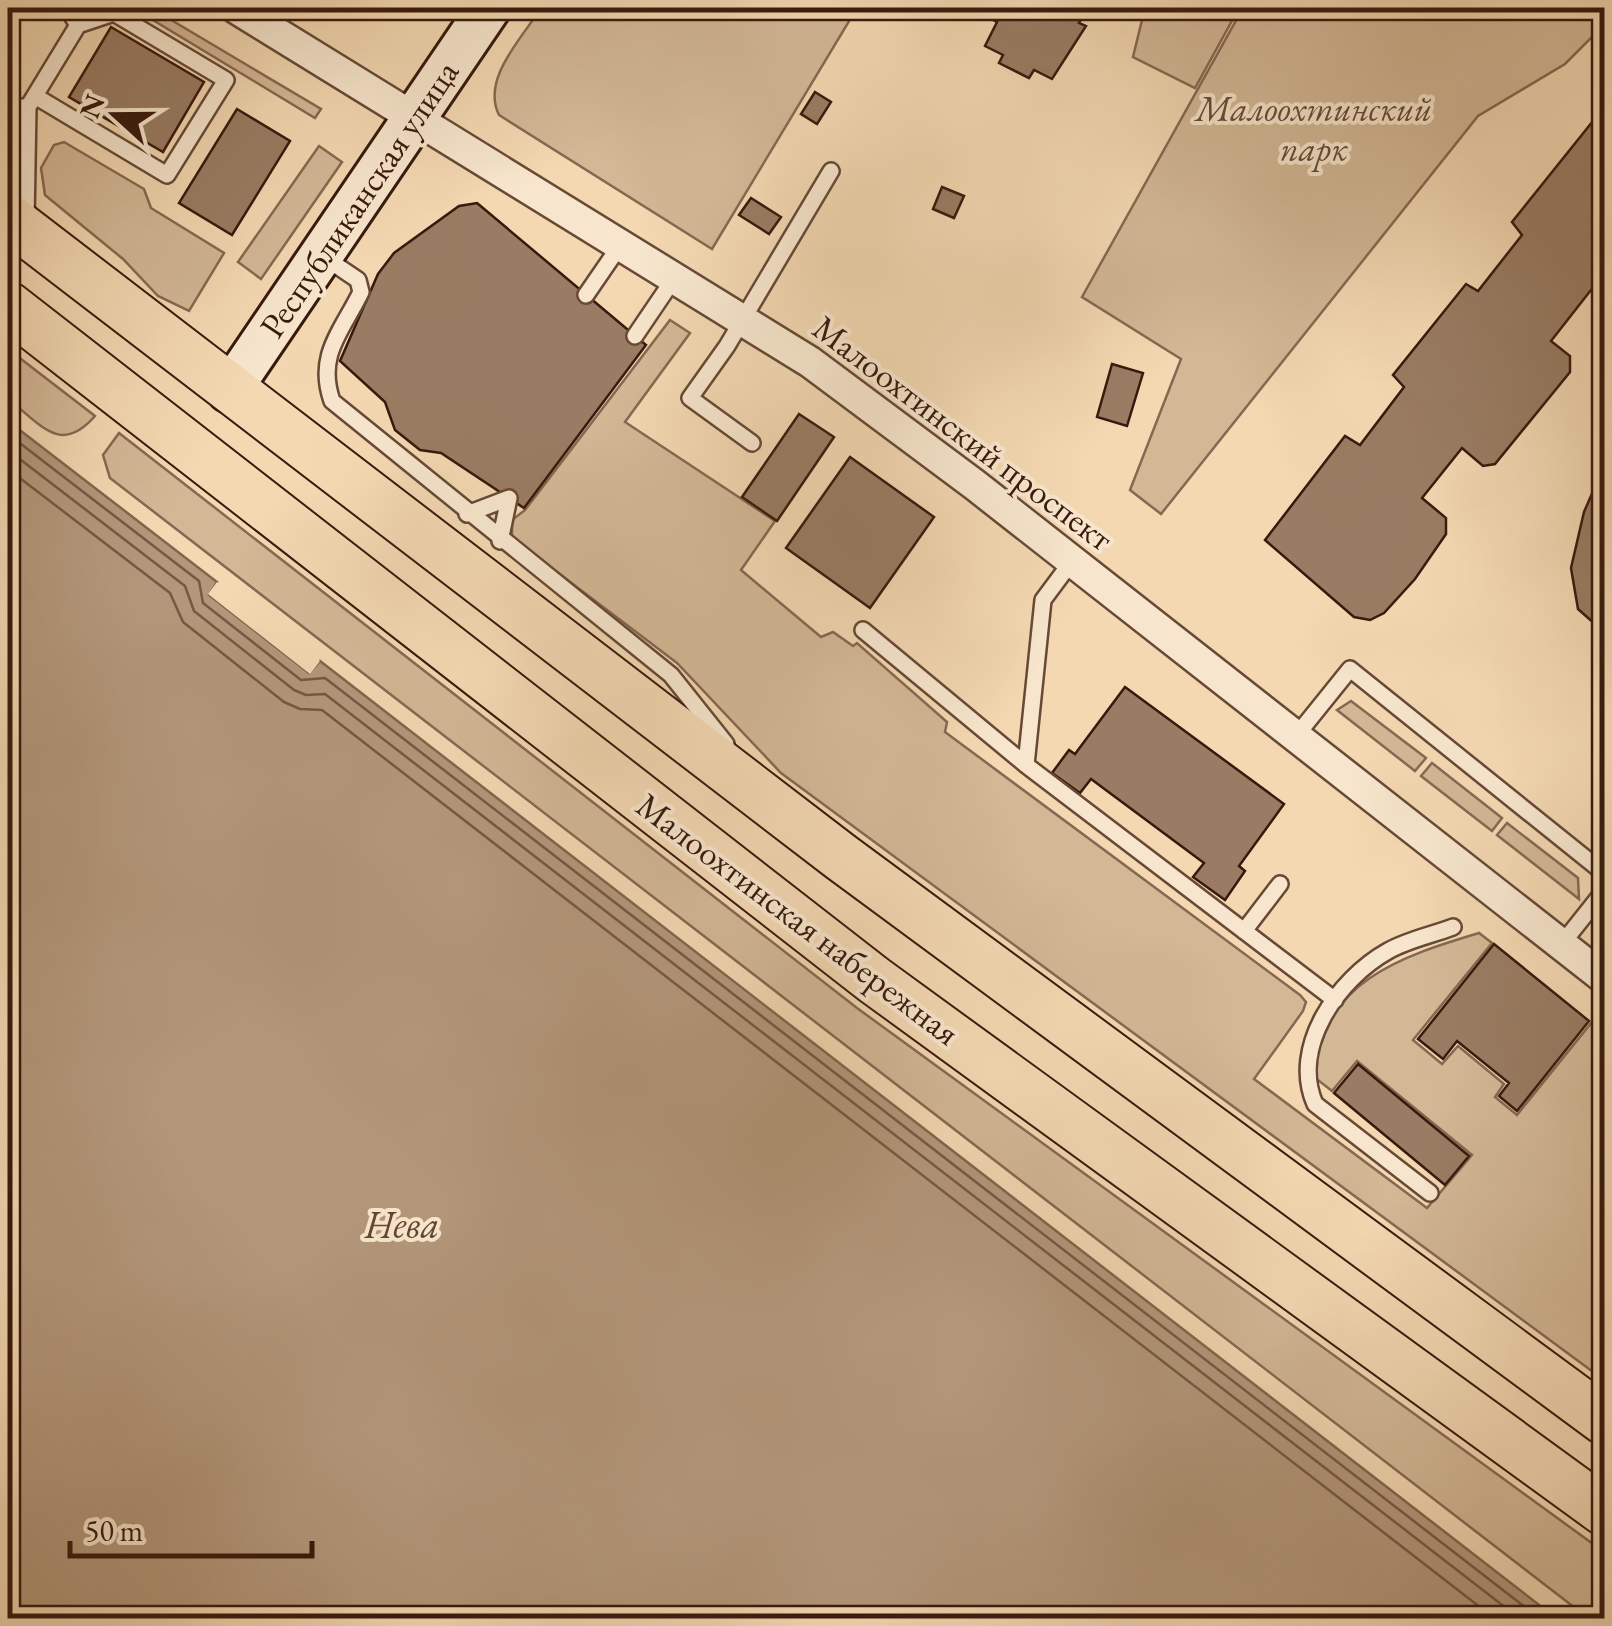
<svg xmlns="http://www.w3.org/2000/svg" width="1612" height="1626" font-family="'EB Garamond',serif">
<rect width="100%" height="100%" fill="#f3d8b2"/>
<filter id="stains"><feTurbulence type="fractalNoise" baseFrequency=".002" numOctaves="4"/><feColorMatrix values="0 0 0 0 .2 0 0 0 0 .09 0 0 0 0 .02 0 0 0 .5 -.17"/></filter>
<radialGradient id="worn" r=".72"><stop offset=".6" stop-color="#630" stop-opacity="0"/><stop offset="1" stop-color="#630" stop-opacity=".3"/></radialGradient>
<path fill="#d3b896" stroke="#866852" stroke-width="2.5" d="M133,8H151L321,109L315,118Z
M541,8H857L712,249L499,115C481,79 522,38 541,8Z
M1139,8H1239L1195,88L1133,57L1142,20Z
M1243,8H1604V25L1565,64L1478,116L1161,514L1130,490L1181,359L1082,297Z
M64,142L144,189L151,208L224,253L189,311L158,296L123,259L45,195L41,168L54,145Z
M319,146L342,162L261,279L238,262Z
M670,320L690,333L625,422L775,521L741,570L821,637L833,632L853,646L857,643L947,722L945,732L1300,995L1306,1002L1303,1011L1254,1079L1427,1208L1472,1155L1357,1061L1332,1091L1314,1077C1320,982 1402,956 1479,933L1492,943L1413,1040L1442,1064L1458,1046L1504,1084L1495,1097L1517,1115L1592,1022L1604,1032V1380L781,773L677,663L512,538V520L525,510Z
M8,349L95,416C60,456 41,424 8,399Z
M119,433L857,1008L1604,1552V1618H1588L110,478L103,455Z
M1351,701L1426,758L1415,771L1337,710Z
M1432,763L1502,818L1492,831L1421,776Z
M1507,823L1578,878L1579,899L1497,835Z"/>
<path fill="#b3977a" stroke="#82654e" stroke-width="2.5" d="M8,421L217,582L209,595L309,673L320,661L1556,1618H8Z"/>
<path fill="#f3d8b2" d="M217,582L221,585L215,593L309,667L316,658L320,661L310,674L208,594Z"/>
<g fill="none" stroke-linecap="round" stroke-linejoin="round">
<path stroke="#765844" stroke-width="2.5" d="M8,434L199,581L203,603L301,680L325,678L1539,1618
M8,450L185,586L194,611L294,690L306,695L325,694L1519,1618
M8,469L170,593L183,622L284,702L300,709L322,710L1494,1618"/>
</g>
<path fill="#997c63" stroke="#38190d" stroke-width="2.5" d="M997,8H1087L1079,23L1086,26L1052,79L1034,70L1029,78L999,63L1003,55L985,46L997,22L991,19Z
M111,27L204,82L163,152L69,97Z
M815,92L831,102L817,124L801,114Z
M237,109L290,141L232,235L179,203Z
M1593,121L1604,129V300L1591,290L1551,341L1570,356V372L1495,464L1483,466L1462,448L1422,498L1446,518V534L1415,579L1384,613L1370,620L1354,617L1265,540L1345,436L1360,445L1404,387L1393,375L1466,284L1478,291L1522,235L1512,222Z
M942,187L964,196L954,218L933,209Z
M751,198L781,217L769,234L739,215Z
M477,203L646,345L524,508L441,453L420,450L395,430L385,402L340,361L378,274L394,253L459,206Z
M1112,364L1143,373L1127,426L1097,417Z
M799,414L834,437L777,521L742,497Z
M850,457L934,517L870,608L786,548Z
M1604,466V632L1578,609L1571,568L1584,512Z
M1125,687L1284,804L1239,866L1245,871L1225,900L1193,877L1204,863L1091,779L1080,793L1052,773L1069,750L1075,754Z
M1494,944L1589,1021L1517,1111L1499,1096L1509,1083L1457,1041L1443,1059L1418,1039Z
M1358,1064L1469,1156L1445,1185L1334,1093Z"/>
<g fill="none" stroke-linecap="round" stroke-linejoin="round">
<defs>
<path id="lane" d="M35,96L167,175L226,80L114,13L78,25
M8,107H28
M26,221L28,107L78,25L67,8
M324,257L358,280L361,292C342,331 316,355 332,401L671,675L726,744
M586,295L621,244
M635,336L675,277
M752,443L690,398L727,346L831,171
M467,514L509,498L500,541
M863,630L1026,765L1335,1000
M1296,736L1350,669L1604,873
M1026,765L1043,600L1072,561
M1244,931L1280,884
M1561,945L1604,891
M1430,1193L1315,1104C1290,1047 1338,979 1388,951C1407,940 1432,935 1453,927"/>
<path id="street" d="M236,8L810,362L975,485L1604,978"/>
<path id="secondary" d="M229,391L489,8"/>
<path id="primary" d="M8,218L841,857L1604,1420
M8,306L874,980L1604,1511"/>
</defs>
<use href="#lane" stroke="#674936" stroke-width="20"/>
<use href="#street" stroke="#674936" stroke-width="35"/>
<use href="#secondary" stroke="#38190d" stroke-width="48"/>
<use href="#primary" stroke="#38190d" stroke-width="52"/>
<use href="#lane" stroke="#f7e6cd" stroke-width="15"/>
<use href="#street" stroke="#f7e6cd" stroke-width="30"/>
<use href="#secondary" stroke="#f7e6cd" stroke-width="42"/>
<use href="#primary" stroke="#f3d8b2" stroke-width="48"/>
</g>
<g text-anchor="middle" stroke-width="8" stroke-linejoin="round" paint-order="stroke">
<g font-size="35" font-style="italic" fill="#664936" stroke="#f7e6cd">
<text x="1314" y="121">Малоохтинский<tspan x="1314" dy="40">парк</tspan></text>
</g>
<g font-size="35" fill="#38190d" stroke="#f7e6cd">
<text transform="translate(359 199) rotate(-56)" y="12">Республиканская улица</text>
<text transform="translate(963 433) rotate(37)" y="12">Малоохтинский проспект</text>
<text transform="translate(798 919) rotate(37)" y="12">Малоохтинская набережная</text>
</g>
<g font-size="38" font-style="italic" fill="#634533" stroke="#f7e6cd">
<text x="402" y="1237">Нева</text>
</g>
</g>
<rect width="1612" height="1626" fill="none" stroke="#f3d8b2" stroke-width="40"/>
<rect x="10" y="10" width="1592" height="1606" fill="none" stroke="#38190d" stroke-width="5"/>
<rect x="20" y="20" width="1572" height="1586" fill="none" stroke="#38190d" stroke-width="2.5"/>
<g transform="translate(115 115) rotate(291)" stroke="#f7e6cd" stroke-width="8" paint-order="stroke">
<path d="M0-8L18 38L0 25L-18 38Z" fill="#38190d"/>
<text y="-15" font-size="28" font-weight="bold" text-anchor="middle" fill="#38190d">N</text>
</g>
<path d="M70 1541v15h242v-15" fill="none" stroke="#38190d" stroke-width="5"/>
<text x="85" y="1541" font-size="30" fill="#38190d" stroke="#f7e6cd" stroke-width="8" paint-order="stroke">50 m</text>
<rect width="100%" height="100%" filter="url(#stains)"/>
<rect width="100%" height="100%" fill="url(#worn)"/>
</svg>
